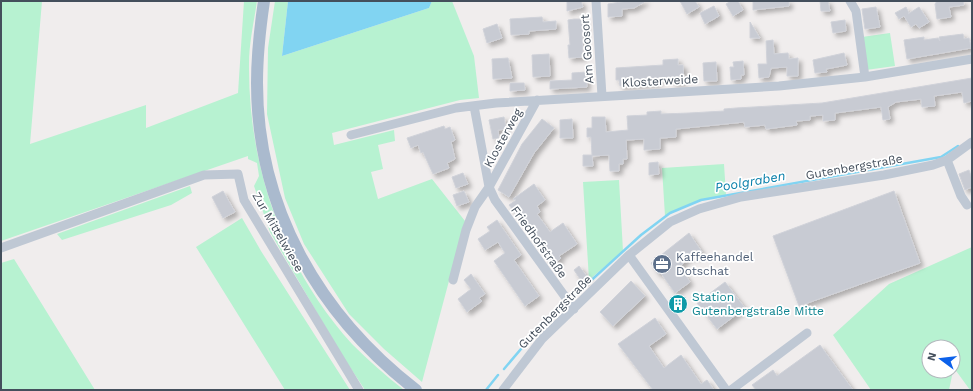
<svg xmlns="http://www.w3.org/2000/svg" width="973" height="391" font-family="'Work Sans',sans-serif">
<defs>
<filter id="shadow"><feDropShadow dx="3.5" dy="3.5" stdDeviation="2" flood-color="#0004"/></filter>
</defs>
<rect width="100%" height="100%" fill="#f0eded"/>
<path fill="#b7f2d1" d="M1,1H42L30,144L146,105V128L238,93L244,1H257C254,22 249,43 249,64C248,166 283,268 352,344C368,360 386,376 404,390H365L340,352L270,232L254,186L259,176L257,163L248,159V156L1,241Z
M275,1H288L282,56L429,8L432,1H452L474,56L479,98L460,100L332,133L334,145L394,130L395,141L378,145L383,169L371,172L378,199L432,179L465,221L422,382L384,349L349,314L304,244L285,198L267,114L268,48Z
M890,33L895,66L866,70L862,37Z
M724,164L726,195L701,200L665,216L662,168Z
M619,180L623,251L589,280L583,182Z
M190,186L192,193L171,205L62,240L57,234Z
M242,218L261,251L350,390H285L196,247Z
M972,247V390H970L954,368L953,371V347H929V371H953L949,390H871L833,335L889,284Z
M14,259L95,390H1V263Z"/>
<path fill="#81d4f2" d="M288,1H432L429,8L282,56Z"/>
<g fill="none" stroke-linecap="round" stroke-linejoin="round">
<path stroke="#81d4f2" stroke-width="2.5" d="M574,296L641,235L670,213L701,200L941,157L958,146
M504,369L538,329L564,305
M486,390L498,375"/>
</g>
<path fill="#c8cbd3" stroke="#d0d2d9" filter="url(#shadow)" d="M567,1H581L583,7L567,11Z
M628,1H646L634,8L622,9V16L608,17V4Z
M680,1H695L699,7L687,14Z
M731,1H738L743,10L733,16L726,4Z
M753,1H789V6L753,10Z
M820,1H828L830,11H821Z
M937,1H963L964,5L949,7L951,17L937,19L935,4Z
M714,6L719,16L705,24L700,13Z
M876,7L880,27L865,29L862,9Z
M906,7L909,13L908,14L919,7L929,22L919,28L916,24L911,27L904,16L899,19L895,13Z
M542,17L543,22L556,21V29L529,31V34L511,35L510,19Z
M574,19H584L585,31H582L583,57L569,58L568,45H570L568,20Z
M845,20L846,31L833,33L831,22Z
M750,22L760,38H750Z
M497,24L502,38L487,43L483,29Z
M963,34L964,39L969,38L971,48L907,59L904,40L924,37V40L938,38L940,41L939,37Z
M773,40L774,54L788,53L789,59L798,58V76H787V67L771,68L769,77L759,78L758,64H767L766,41Z
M844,53L847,65L826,69L827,72L815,73L813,60Z
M549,54L550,76L533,77L532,55Z
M508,58L512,78L493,79L492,59Z
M678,59V65H683L684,82L673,83L672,77L658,78V83L620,86L619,80H616V68L663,65V60Z
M743,61L744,75H741V79L731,80L730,67H734L733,62Z
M716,62L717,81H704L703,63Z
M586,72L587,87L550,89V81L572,80V73Z
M972,78V101L964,103L962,92L934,96L935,106L922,107L921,99L896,102L888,107L890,119L883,120L881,107L835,113V120L823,121V115L810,116V120L796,121L797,125L766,129L765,125L745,127L744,122L676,129V137L660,138V149L644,150V139L626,140L627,159H623V164H619V171H610L609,155L592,156L593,166H583V155H592L591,137H587V128H592V117H605L606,132L628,130L627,116L647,115V112L661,111V114L689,113L724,111V109L736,108L822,103Z
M510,83H524L525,90L510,91Z
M504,117L506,129L498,130L499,138L493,139L489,120Z
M542,119L554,128L534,153L509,197L498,190L522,144Z
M572,119L573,138H560V120Z
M444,126L445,129L450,127L455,140L451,142L455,159L447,163L449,168L433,174L423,152L421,153L418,145L411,148L407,138Z
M658,162L659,174L649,175V163Z
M969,170L972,179V187L965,190L959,174Z
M463,173L468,184L456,188L452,177Z
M534,184L545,200L537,206L540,212L537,214L550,232L563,223L577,244L559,256L561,258L552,265L543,252L545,251L532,232L519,214L517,215L509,205L516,200L513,199Z
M223,191L235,212L223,218L212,197Z
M464,191L469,202L457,206L453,195Z
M894,191L920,263L799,306L773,236Z
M497,220L521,255L514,260L539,296L525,306L494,261L505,253L498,242L485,250L478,239L490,231L487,227Z
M689,233L702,252L696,256L688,257L680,267L690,282L675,293L660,272L658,274L651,263Z
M579,266L588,278L582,282L574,270Z
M471,274L485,294L479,298L482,301L467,312L458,299L471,289L464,280Z
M631,281L645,296L613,326L600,312Z
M725,282L745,308L717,329L697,303Z
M655,318L666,334L649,346L664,368L681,355L701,384L707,380L714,390H653L618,344Z
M820,345L853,390H756L752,385L773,370L777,376Z"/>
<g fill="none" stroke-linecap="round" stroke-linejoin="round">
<path stroke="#bfc8d4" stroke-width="9" d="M596,1L602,96
M850,1L856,11L865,77
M474,106L489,187L495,200L574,309
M351,135L456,108L496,103L779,86L865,77L972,59
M947,160L961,196L967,205
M1,248L204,175L238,174L244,200L359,390
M629,255L726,390
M453,280L466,230L475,207L489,187L537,100
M503,390L542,339L629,255L670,222L699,209L741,197L884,175L933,165L947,160L972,142
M731,390L807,333"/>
<path stroke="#aabace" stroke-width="12" d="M264,1C260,28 257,55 257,83C257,208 319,315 416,390"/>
</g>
<defs>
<symbol id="office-disc" viewBox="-11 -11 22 22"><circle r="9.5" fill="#5c6f8a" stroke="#fff"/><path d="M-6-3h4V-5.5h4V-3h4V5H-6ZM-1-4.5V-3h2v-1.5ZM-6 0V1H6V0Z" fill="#fff"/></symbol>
<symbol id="building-disc" viewBox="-11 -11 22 22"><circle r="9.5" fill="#0f9aa8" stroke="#fff"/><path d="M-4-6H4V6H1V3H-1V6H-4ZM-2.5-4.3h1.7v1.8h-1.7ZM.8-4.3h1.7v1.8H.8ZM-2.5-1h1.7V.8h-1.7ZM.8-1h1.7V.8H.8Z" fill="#fff"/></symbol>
</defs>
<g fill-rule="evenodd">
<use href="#office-disc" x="651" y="253" width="22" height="22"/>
<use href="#building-disc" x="667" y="293" width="22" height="22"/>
</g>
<g text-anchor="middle" stroke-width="3.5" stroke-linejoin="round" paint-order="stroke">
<g font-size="12" fill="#444f5c" stroke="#fff">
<text transform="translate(587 49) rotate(-94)" y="4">Am Goosort</text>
<text transform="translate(660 81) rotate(-3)" y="4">Klosterweide</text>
<text transform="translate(503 138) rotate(-61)" y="4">Klosterweg</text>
<text transform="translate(854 167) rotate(-10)" y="4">Gutenbergstraße</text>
<text transform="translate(278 232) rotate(60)" y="4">Zur Mittelwiese</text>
<text transform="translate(539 242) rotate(54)" y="4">Friedhofstraße</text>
<text transform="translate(555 312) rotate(-45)" y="4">Gutenbergstraße</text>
</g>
<g font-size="12" fill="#4e5e75" stroke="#fff" text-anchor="start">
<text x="676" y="261">Kaffeehandel<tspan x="676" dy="14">Dotschat</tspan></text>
</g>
<g font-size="12" fill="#0d838f" stroke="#fff" text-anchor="start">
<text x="692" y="301">Station<tspan x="692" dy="14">Gutenbergstraße Mitte</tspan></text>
</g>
<g font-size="13" font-style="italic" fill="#037ca8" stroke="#fff">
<text transform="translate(750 181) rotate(-10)" y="5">Poolgraben</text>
</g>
</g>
<rect width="973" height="391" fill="none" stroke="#444f5c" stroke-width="4"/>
<g transform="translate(941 359) rotate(285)"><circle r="19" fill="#ffffff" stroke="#b4b9be"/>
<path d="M0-3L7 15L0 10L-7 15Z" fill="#0c61ea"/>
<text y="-6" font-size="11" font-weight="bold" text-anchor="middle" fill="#444f5c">N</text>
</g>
</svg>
